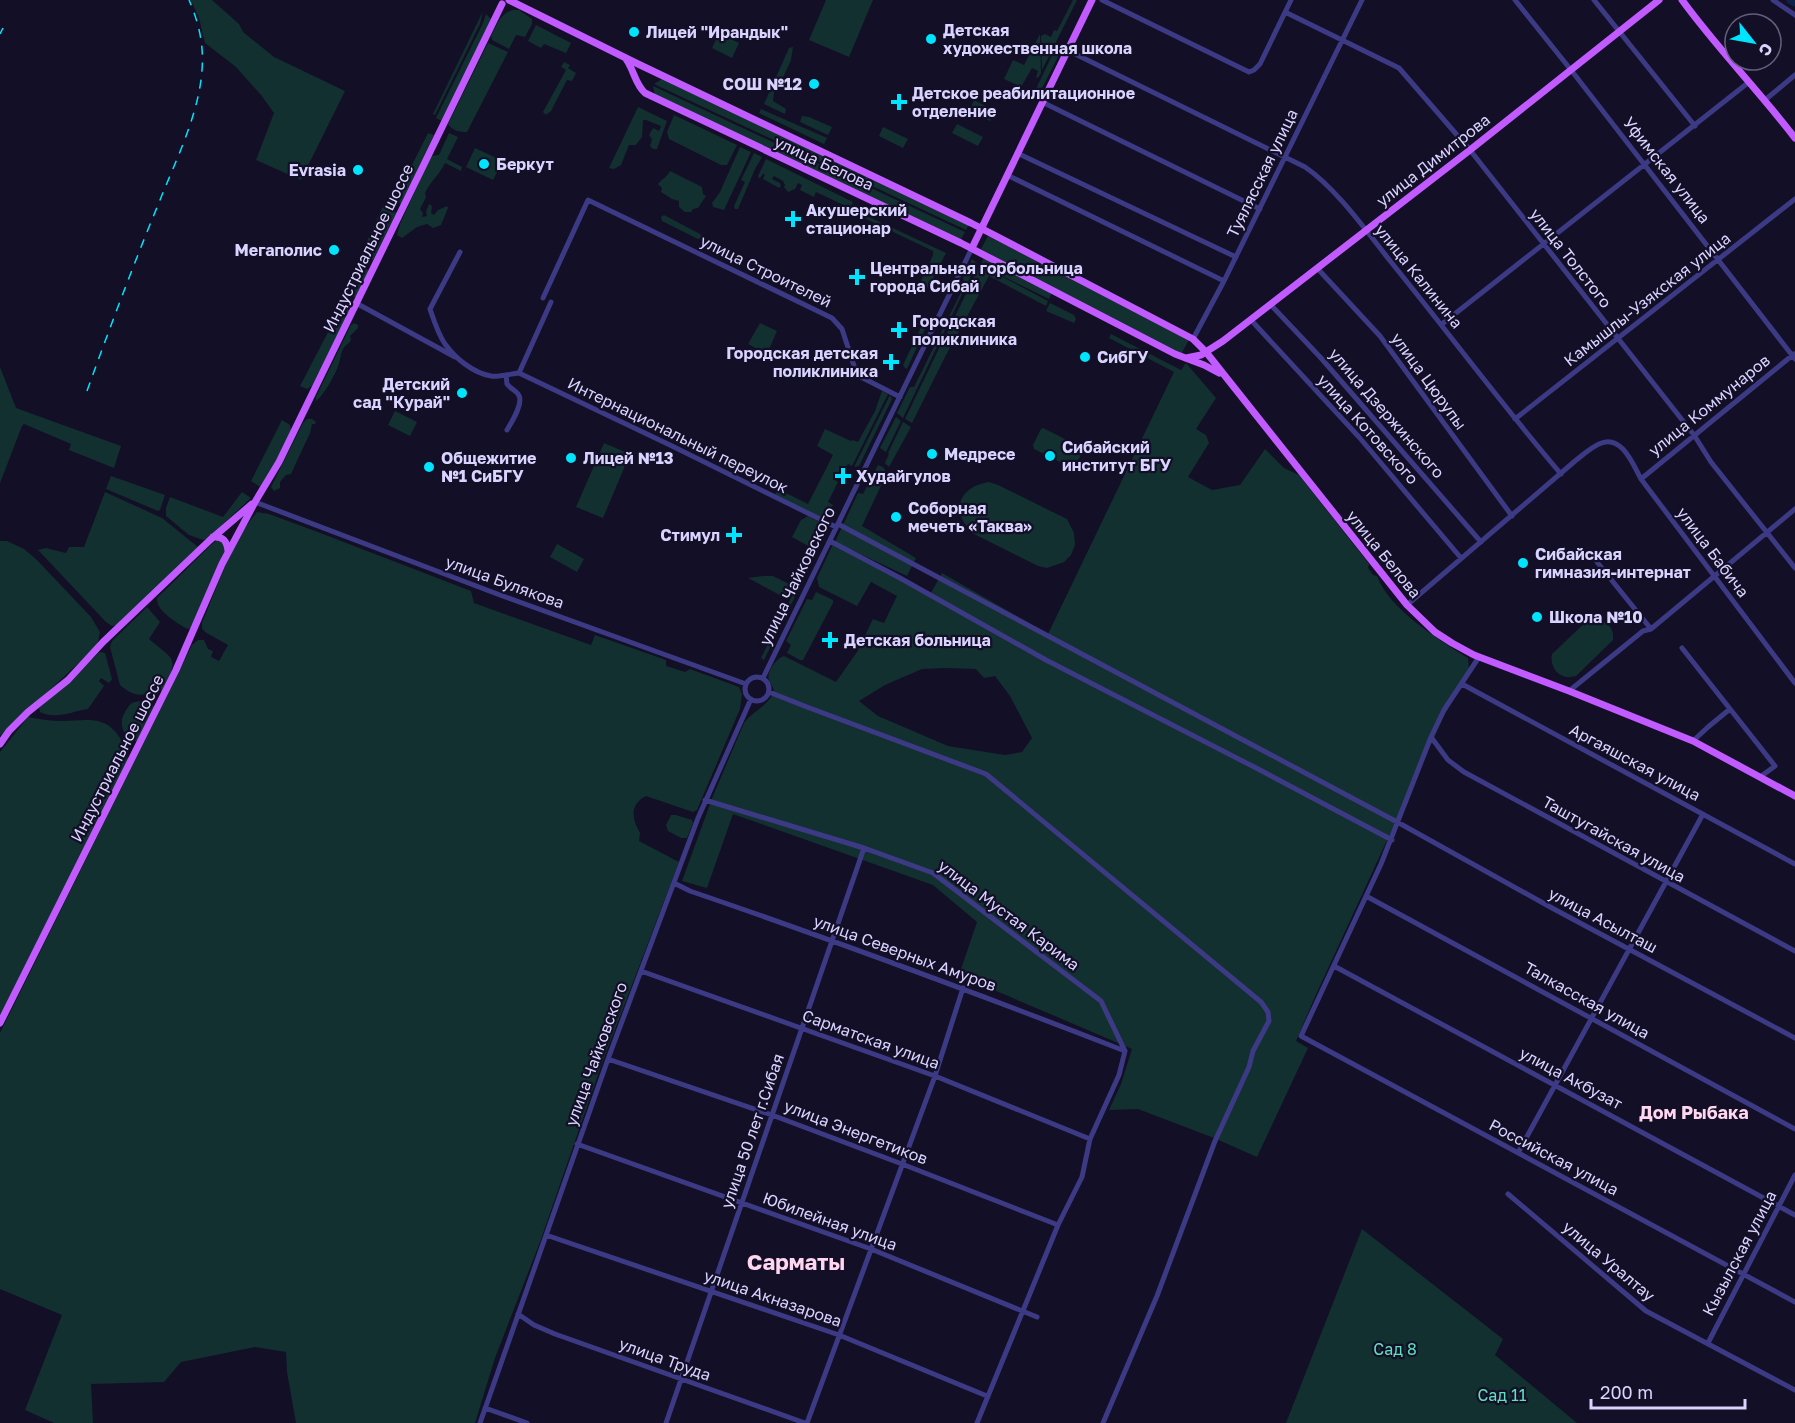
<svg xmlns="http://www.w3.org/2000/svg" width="1795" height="1423" font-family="'Golos Text',sans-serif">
<rect width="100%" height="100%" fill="#130f26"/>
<path fill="#12302f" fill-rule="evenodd" d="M191,0H212L239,24L243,32L274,57L345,91L301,180L256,160L274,113L261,95L236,67L205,43L199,18Z
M826,0H873L849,57L809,40Z
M1073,0H1077L1042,70L1041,36L1045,34L1051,37L1054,30L1057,31Z
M513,10H519L532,19V24L525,37L516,35L509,49L492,40L491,36C497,25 500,13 513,10Z
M483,11L480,24L435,115L433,114Z
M486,14L491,19L442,121L436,118L483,23Z
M536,25L571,43L566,53L544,44L541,48L528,41Z
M719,33L739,43L732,58L712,48Z
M1040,34L1041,73L1038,78L1036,77L1038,71L1032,68L1021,87L1004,79L1013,60L1024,65Z
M488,43L508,52L467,132C459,132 453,131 448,124Z
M793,47L791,60L779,86H775L773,101L786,109L785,114L764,104L789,48Z
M1056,47L1062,49L1039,94L1034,93Z
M564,62L570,65L568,68L576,73L572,81L567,80L551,111L546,115L543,112L566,70L561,67Z
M662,79L969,224L966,230L654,84Z
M653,86L965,232L961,239L655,96Z
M974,100L995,111L990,121L969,111Z
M638,107L667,121L657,149H653L650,146L652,139L649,135L653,128L659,131L661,126L646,120H643L642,137L636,145H629L621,165L614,169L609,168Z
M761,109L827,138L824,144L759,113Z
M674,115L737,145L727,165H721L669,139L667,132Z
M802,116L809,117L832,127L828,135L800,122Z
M957,124L983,137L978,146L952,133Z
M883,127L908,139L903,148L879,136Z
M428,133L434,135L401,204L394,201Z
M449,133L458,137L447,159L462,167L461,171L445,163C440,174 430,182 425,193L426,197L420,209L423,213L422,217L427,216L426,212L429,204L432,206L431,213L434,215L438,210L447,206L448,208L441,225L433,228L427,224L417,227L402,238L397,235L400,224L431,156L439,155Z
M740,147L751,152L724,210L713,207L712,203L720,192Z
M475,148L503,161L493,180L466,167Z
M754,153L762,157L755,169L738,209H735L734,206L745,182L741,180Z
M766,159L853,202L850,208L816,192L814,197L800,190L802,185L798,183L795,189L788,192L784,187L785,185L783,181L774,176L772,179L780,183L781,186L779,188L763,179L765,174H763L760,178H759L758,176Z
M670,171L702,187L703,194L706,196L698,208L693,209L691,212H685L679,207V201L672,199L661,192L662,188L658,184C662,179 667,177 670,171Z
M384,204L394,208L396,213L373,260L361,254Z
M861,213L946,253L928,288L926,286V284L921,281L933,255V251L862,217Z
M664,215L700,234L702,236L701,238L698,239L662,221L661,217Z
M988,236L1189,340L1181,354L986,252L981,249Z
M984,257L1050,292L1051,294L1049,299L986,268L981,264Z
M972,259L977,263L903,418L897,413L910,387H914L965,284L963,278Z
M361,261L366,263L364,268L369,270L356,297L349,296L346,291Z
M980,265L1048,301L1046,306L989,276L945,357L912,423L905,419L943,340L947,342L951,335L947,333Z
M351,303L352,307L312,386L307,389L300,386L338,313L337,312L344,304Z
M1050,303L1074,315L1076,319L1074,323L1046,311Z
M354,323L358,325V328L350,336L351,340L349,343C339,349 342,359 337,369C333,378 324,395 316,401V397L351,325Z
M760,323L777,331L767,354L748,344Z
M922,325L926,327L907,369L905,368L903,365Z
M1111,334L1181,370L1186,363L1216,398L1196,429L1206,435L1209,443L1188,477L1212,490L1240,485L1265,449L1284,468L1299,475L1369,564L1368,568L1373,575L1377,576C1389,609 1439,640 1468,658L1469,670L1445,714L1314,999L1296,1041L1308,1048L1257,1157L1214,1138L1138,1109L1109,1110L1121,1084L1132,1049L959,975L977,922L933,885L733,814L707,888L682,881L713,796L744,723C753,710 769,706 774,691C773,687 771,684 769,681C766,673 776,658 784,656L836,682L857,652L873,619L884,623L897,596L871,582L857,606L819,587L817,578L833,544L931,593L942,573L1048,634L1174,372L1109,338ZM947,668L976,669L984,678L995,676L1010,696L1032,738L1022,752L1005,755L948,746L878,716L859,701L885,685L922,669Z
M0,367L16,408L121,446L114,468L69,450L71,444L24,424L22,426L0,483Z
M882,391L888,394L852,466L848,464L845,469L841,467L835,480L838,482L828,502L833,505L826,520L775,495L778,489L808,504L833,455L817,446L825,429L851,441L853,440L858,442L875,411Z
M890,395L892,399L859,466L854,467Z
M395,411L417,422L410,436L388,425Z
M896,417L901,421L886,452L880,448Z
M307,419H312L316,422L315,424H312L310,433L291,474L286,475L280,482V488L274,491L271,487L303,423Z
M282,420L290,425L291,430L278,457L260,487L251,481Z
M903,422L911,427L889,467L885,463L889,454L888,453Z
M1043,428L1081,447L1083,451L1075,466L1072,468L1034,449L1033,445L1041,429Z
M604,443L630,454L603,518L576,507Z
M878,465L883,467L887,473L862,526L916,558L907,576L835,542L858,493L863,494Z
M111,476L165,495L160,510L158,511L106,489Z
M989,482L998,485L1067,519L1074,533L1075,545L1071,555L1064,562L1047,568L1038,566L974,534C950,513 957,487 989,482Z
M105,492L162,518L198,547L118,625L112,626L106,622L38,550L46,548L66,553L69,547H84Z
M242,492L251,498L208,538L203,540L189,535L166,516V508L170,497L223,517Z
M257,512L269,514L323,534L471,591L474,603L591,645L595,635L666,660V666L685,672L690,669L739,687L742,694L740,709L697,810L693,812L646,796C629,805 632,819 640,833L639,841L679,862L601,1066L540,1242L495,1358L475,1423H296L287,1372L286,1352L255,1347L181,1362L164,1382L91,1384L93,1423H54L25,1410L62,1315L0,1289V1033L192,645L198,640H204L208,649L213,651L211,657L219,661L228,645L205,632L202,628V623C217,588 232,540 257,512Z
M808,516L823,524L812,548L792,537L801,520Z
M219,539L224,543L225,551L193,627L188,629C177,623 156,611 157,598L212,544Z
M0,541H7L24,549L37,560L91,617L100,632L97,646L0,736Z
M557,544L584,559L577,572L550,557Z
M811,558L813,560L764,660L761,658Z
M763,576H773L793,586L787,599L748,578Z
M816,592L833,600V603L803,660H800L787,653L791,645L786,641L807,599L812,600Z
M147,607L160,622L149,639C175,661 179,657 163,690C144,695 136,699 120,685L110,647L112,641Z
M1592,618C1605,619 1615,627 1613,640L1576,676C1561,681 1549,669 1552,654L1589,619Z
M100,652L105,653L112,679L109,683L101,678L99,681L104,686L88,709C73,711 56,720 40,712L39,708Z
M146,701L152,704L155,708L139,740L133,742C123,734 118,723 125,712C128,707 130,703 135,702C139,701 142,701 146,701Z
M28,717C39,719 50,721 61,721C85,721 105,714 120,738C124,745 127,752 128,760L0,1017V752Z
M671,815H676L692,820L693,823L687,838H681L668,831L666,825Z
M1362,1229L1503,1339L1495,1355L1577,1423H1286Z"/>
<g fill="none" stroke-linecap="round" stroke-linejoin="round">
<path stroke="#0c2248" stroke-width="9" d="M1791,0L1795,2"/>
<path stroke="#3d3a85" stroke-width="5" d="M1102,0L1249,72L1254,70L1260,64L1291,0
M1515,0L1571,70L1795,359
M1594,0L1695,126
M1773,0L1795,15
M1285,12L1399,68L1470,150L1694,435L1711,462L1795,568
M1067,50L1305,167C1336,188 1367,232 1391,262C1448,332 1502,405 1561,474
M1765,100L1795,75
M1042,102L1260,209
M1017,153L1236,257
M1007,175L1224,281
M460,252L430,309C434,321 438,334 445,344C455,358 473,373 491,376C499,377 510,374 519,373L672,446L836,527
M1317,268L1380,336L1512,516
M543,298L588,200L832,318L842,329L857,375L900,397
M356,303L455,357
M1270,304L1321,358L1481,542
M1251,320L1359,437L1461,558
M1442,324L1749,82
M1193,339L1224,281L1362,0
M519,373L551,302
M506,375L507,384C511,389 515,390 518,394C525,402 511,423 507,430
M1515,419L1795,199
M1641,479L1794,354
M255,502L500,595L746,684
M838,524L1399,823L1552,908L1795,1038
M830,541L900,578L1046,660L1260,770L1392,840
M1593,557L1651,629
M1407,605L1575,461C1583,455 1590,448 1599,444C1621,433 1633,464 1641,479L1795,683
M1682,648L1775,766L1760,777
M1479,657L1444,710L1431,737L1381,864L1301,1036L1795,1302
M745 689a12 12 0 1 1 24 0a12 12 0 1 1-24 0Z
M763,678L972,248
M1462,684L1795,864
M1569,691L1643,631L1651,629L1795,509
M769,692L807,707L986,774L1261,1002L1268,1012L1269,1021L1253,1051L1249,1067L1215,1141L1157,1296L1103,1423
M1431,737L1448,760L1464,772L1795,951
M1693,741L1708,727L1730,709
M705,800L864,848L933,873L1101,1001L1125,1051
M674,883L690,891C836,941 981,995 1125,1051
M1366,896L1795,1129
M1334,966L1795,1215
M641,971L935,1076L1090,1139
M608,1059L772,1115L902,1164L1058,1225
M577,1144L871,1249L1037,1317
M1518,1153L1703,814
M1508,1194L1646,1311L1795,1390
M546,1235L839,1335L987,1396
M518,1314L534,1325L555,1334L805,1423
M1708,1343L1795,1175
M485,1408L527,1423
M480,1423L608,1059L698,818L751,699
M666,1423L864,848
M807,1423L935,1076L963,988
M977,1423L1058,1225L1082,1177L1090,1139L1119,1075L1125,1051"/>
<path stroke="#c25bff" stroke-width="7" d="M509,0L636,63L971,223L1193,339L1206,352L1407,605L1435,632L1452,643L1474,655L1569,691L1693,741L1795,796
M1682,0C1717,48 1759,91 1795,138
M626,59C634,70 635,84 645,93L961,243L1175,354L1204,365L1219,373
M972,248L1092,0
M1186,358L1201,355L1223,341L1470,150L1659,0
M213,537C223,536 227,541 228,551
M0,744L9,731L28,712L68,680L103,642L210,540L252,504
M0,1023L176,670L222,564L255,502L279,462L502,4"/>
<path stroke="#00e5ff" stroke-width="1.5" stroke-dasharray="9 8" stroke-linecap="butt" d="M0,34L3,28
M87,391C110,327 134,263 160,200C176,160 199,114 202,70C204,45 199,23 189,0"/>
</g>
<g fill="#00e5ff" stroke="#130f26" stroke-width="2">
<circle cx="634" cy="32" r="6"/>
<circle cx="931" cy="39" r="6"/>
<circle cx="814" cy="84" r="6"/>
<path d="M896 93h6v6h6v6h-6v6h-6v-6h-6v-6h6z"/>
<circle cx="484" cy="164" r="6"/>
<circle cx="358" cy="170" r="6"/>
<path d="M790 210h6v6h6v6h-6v6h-6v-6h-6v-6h6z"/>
<circle cx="334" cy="250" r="6"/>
<path d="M854 268h6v6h6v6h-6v6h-6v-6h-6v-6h6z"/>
<path d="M896 321h6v6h6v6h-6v6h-6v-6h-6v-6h6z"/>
<circle cx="1085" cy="357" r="6"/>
<path d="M888 353h6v6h6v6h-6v6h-6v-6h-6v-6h6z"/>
<circle cx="462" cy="393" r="6"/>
<circle cx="932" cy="454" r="6"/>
<circle cx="1050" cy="456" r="6"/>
<circle cx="571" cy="458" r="6"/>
<circle cx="429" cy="467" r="6"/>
<path d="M840 467h6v6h6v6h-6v6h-6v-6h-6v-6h6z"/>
<circle cx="896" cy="517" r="6"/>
<path d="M731 526h6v6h6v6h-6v6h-6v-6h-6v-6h6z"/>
<circle cx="1523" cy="563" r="6"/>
<circle cx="1537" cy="617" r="6"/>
<path d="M827 631h6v6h6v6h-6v6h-6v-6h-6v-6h6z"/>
</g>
<g text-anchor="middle" stroke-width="4.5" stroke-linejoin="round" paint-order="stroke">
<g font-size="16" font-weight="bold" fill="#d9d4ff" stroke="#130f26" text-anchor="start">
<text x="943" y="36">Детская<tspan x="943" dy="18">художественная школа</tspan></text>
<text x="646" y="38">Лицей "Ирандык"</text>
<text x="802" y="90" text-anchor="end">СОШ №12</text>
<text x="912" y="99">Детское реабилитационное<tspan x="912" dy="18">отделение</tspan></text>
<text x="496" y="170">Беркут</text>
<text x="346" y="176" text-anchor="end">Evrasia</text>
<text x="806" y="216">Акушерский<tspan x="806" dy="18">стационар</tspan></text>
<text x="322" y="256" text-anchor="end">Мегаполис</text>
<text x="870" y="274">Центральная горбольница<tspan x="870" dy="18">города Сибай</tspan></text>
<text x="912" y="327">Городская<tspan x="912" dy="18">поликлиника</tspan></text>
<text x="878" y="359" text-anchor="end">Городская детская<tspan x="878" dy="18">поликлиника</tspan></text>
<text x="1097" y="363">СибГУ</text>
<text x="450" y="390" text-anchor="end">Детский<tspan x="450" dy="18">сад "Курай"</tspan></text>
<text x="1062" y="453">Сибайский<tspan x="1062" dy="18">институт БГУ</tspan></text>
<text x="944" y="460">Медресе</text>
<text x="441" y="464">Общежитие<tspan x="441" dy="18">№1 СиБГУ</tspan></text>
<text x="583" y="464">Лицей №13</text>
<text x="856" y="482">Худайгулов</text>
<text x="908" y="514">Соборная<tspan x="908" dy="18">мечеть «Таква»</tspan></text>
<text x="720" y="541" text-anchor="end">Стимул</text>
<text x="1535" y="560">Сибайская<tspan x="1535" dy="18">гимназия-интернат</tspan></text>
<text x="1549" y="623">Школа №10</text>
<text x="844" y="646">Детская больница</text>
</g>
<g font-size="16" fill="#d9d4ff" stroke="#130f26">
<text transform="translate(1433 160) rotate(-38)" y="6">улица Димитрова</text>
<text transform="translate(824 163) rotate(25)" y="6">улица Белова</text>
<text transform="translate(1667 170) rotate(52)" y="6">Уфимская улица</text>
<text transform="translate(1262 173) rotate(-64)" y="6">Туялясская улица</text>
<text transform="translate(368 248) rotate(-64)" y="6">Индустриальное шоссе</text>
<text transform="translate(1571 258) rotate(52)" y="6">улица Толстого</text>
<text transform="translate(766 271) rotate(26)" y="6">улица Строителей</text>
<text transform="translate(1419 276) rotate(51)" y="6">улица Калинина</text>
<text transform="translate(1647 299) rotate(-38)" y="6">Камышлы-Узякская улица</text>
<text transform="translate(1429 381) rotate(54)" y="6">улица Цюрупы</text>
<text transform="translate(1709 405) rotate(-39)" y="6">улица Коммунаров</text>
<text transform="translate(1387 413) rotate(49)" y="6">улица Дзержинского</text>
<text transform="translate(1368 429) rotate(48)" y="6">улица Котовского</text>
<text transform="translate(678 435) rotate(26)" y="6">Интернациональный переулок</text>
<text transform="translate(1713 552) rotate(53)" y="6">улица Бабича</text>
<text transform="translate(1384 554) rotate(51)" y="6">улица Белова</text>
<text transform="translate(797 576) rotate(-64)" y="6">улица Чайковского</text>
<text transform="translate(505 582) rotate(20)" y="6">улица Булякова</text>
<text transform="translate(117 758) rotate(-63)" y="6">Индустриальное шоссе</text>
<text transform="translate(1635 762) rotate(28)" y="6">Аргаяшская улица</text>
<text transform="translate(1614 839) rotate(29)" y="6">Таштугайская улица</text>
<text transform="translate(1009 915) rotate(37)" y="6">улица Мустая Карима</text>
<text transform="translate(1603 920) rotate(28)" y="6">улица Асылташ</text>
<text transform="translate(905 953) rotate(20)" y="6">улица Северных Амуров</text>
<text transform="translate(1587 1000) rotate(29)" y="6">Талкасская улица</text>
<text transform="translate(871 1039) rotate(20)" y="6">Сарматская улица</text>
<text transform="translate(596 1054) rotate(-70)" y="6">улица Чайковского</text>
<text transform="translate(1571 1078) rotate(28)" y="6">улица Акбузат</text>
<text transform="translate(752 1131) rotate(-71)" y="6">улица 50 лет г.Сибая</text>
<text transform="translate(856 1132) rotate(21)" y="6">улица Энергетиков</text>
<text transform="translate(1554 1157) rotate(28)" y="6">Российская улица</text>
<text transform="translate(830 1221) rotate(20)" y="6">Юбилейная улица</text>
<text transform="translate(1739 1253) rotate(-62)" y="6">Кызылская улица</text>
<text transform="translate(1609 1261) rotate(40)" y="6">улица Уралтау</text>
<text transform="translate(773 1298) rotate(19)" y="6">улица Акназарова</text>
<text transform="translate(665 1359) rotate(20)" y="6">улица Труда</text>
</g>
<g font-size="16" fill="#5fe0c0" stroke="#130f26">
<text x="1395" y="1355">Сад 8</text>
<text x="1502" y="1401">Сад 11</text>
</g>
<g font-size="18" font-weight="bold" fill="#ffd6f0" stroke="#130f26">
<text x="1694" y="1119">Дом Рыбака</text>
</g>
<g font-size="22" font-weight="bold" fill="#ffd6f0" stroke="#130f26">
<text x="796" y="1270">Сарматы</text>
</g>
</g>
<g transform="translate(1753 42) rotate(121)"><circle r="28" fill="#130f26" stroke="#625e7d" stroke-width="1.5"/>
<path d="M0-4.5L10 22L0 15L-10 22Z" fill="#00e5ff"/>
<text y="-9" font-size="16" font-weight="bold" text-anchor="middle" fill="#d9d4ff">С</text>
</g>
<path d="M1591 1399v9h154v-9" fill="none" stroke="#d9d4ff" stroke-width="3"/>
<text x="1600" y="1399" font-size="18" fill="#d9d4ff" stroke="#130f26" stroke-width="4.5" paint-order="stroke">200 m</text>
</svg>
